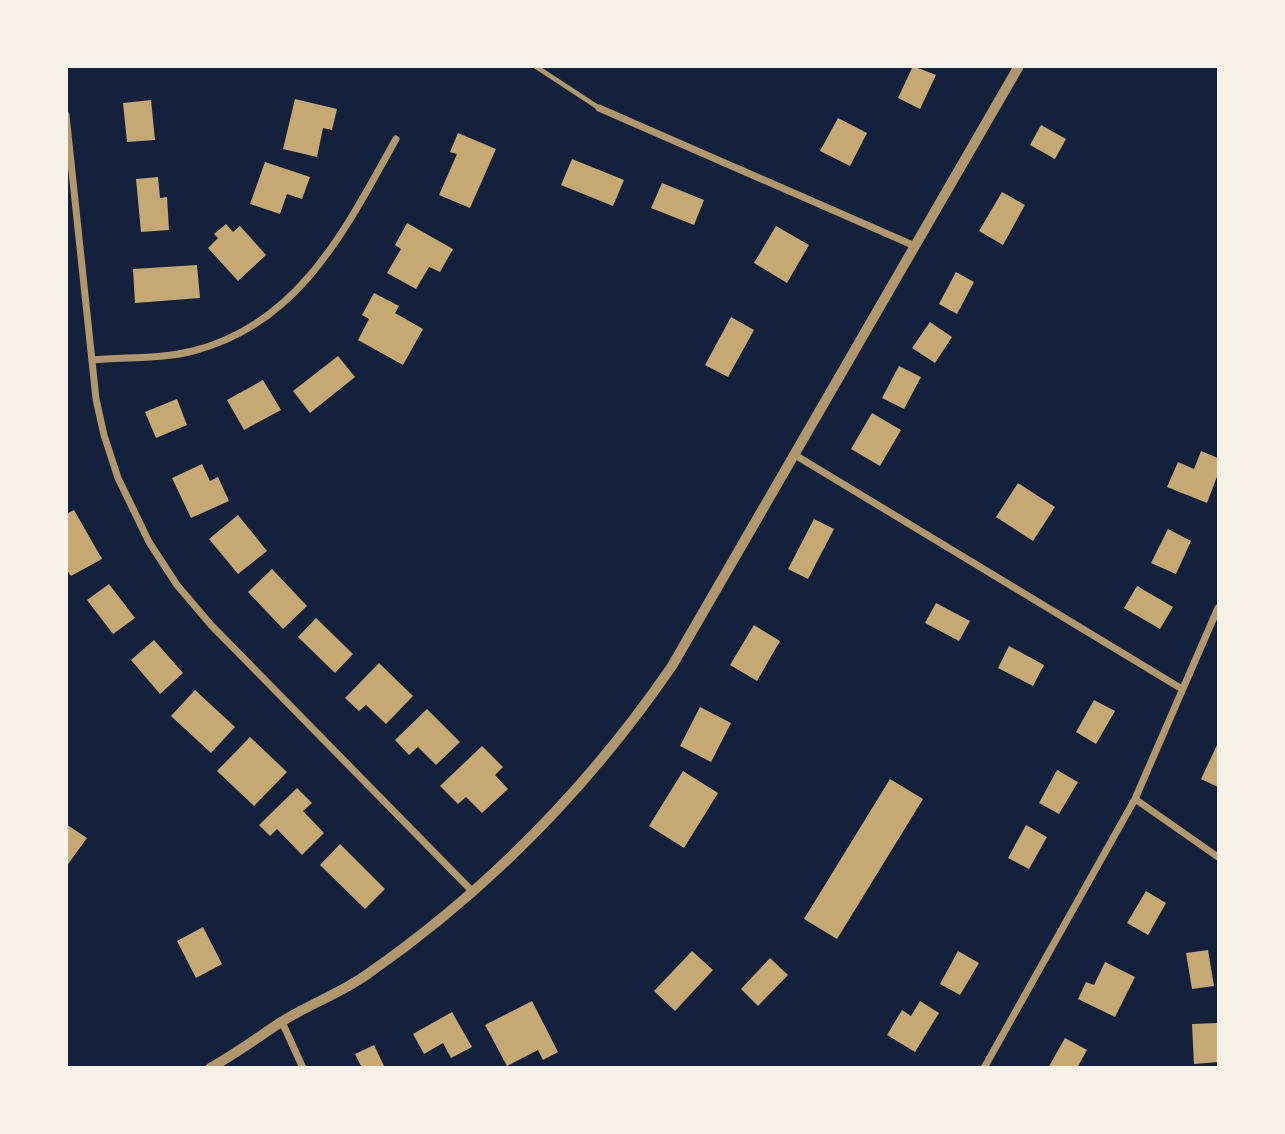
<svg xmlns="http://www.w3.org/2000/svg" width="1285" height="1134" font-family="'Space Grotesk',sans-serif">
<rect width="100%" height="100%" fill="#14213d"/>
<path fill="#c6a872" d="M913,66L936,75L920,109L898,98Z
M295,99L337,109L332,130L323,128L317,157L283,149Z
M151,100L155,140L127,142L123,103Z
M838,118L867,133L850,166L820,151Z
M1041,125L1066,139L1055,159L1030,145Z
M458,133L496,149L470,208L439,195L457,154L450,152Z
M572,159L624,180L613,206L561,185Z
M265,162L310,177L302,199L287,194L280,214L250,204Z
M158,177L160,198L167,197L169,230L141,232L136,179Z
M662,183L704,200L694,225L651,208Z
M1002,192L1025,205L1003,245L979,231Z
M407,223L453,249L440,272L429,267L416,289L387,273L401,249L395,245Z
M226,224L233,232L240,226L266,255L238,281L208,248L218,238L214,234Z
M776,226L809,245L787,283L754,263Z
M197,265L200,298L135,303L133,269Z
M956,272L974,282L957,314L939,304Z
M374,293L399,306L395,313L423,329L403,365L358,340L369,319L362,315Z
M731,317L754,330L728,377L705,365Z
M930,322L952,337L935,363L912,348Z
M338,356L355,377L310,413L293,391Z
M899,366L921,377L904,409L882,398Z
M263,380L281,410L244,430L227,400Z
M177,399L187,425L156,438L145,412Z
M872,413L901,430L880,466L851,449Z
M1201,451L1218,458V474L1207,503L1167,487L1178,462L1194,469Z
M202,464L210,481L218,477L229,501L191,518L172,478Z
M1018,483L1055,507L1033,541L996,517Z
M74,510L102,559L71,576L66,569V514Z
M238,515L267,551L238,574L209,539Z
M814,519L834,529L808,579L788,569Z
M1168,529L1191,541L1176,574L1151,563Z
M272,569L307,606L283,629L248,592Z
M109,584L135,618L113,634L87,600Z
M1137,586L1173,607L1160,629L1124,608Z
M936,603L970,621L959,641L925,623Z
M316,618L353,654L335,673L298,637Z
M754,625L780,641L757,681L730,665Z
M154,640L183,673L160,694L131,660Z
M1009,646L1044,665L1033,686L998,668Z
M379,663L413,696L386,724L366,705L359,711L345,698Z
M195,690L235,727L211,753L171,716Z
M1094,700L1115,711L1096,744L1076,732Z
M700,707L731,723L711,762L680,746Z
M427,709L460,742L436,765L418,747L409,755L395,740Z
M250,737L287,772L254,806L217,771Z
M1218,743V787L1201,779Z
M482,746L503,767L495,775L508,789L482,813L466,797L458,804L440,786Z
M1057,770L1078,782L1059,814L1039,803Z
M683,771L718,793L684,848L649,826Z
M890,779L923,799L837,939L804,919Z
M297,788L312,803L303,811L324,833L302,855L277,829L270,836L259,825Z
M66,824L87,838L66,867Z
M1026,825L1047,837L1029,869L1008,858Z
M340,844L385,889L365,909L320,865Z
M1146,891L1166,903L1148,935L1127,923Z
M203,927L222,964L196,978L177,941Z
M1208,950L1214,986L1192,989L1186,953Z
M692,951L713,970L675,1011L654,991Z
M958,951L979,963L960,995L940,984Z
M770,958L788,975L758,1006L741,989Z
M1105,962L1135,977L1115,1017L1078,999L1086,982L1094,985Z
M532,1001L558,1052L543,1060L538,1050L507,1066L485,1025Z
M920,1001L939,1013L915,1052L887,1035L902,1010L911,1016Z
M452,1012L472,1047L451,1058L443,1043L424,1054L413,1034Z
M1218,1023V1062L1194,1064L1192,1024Z
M1065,1038L1087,1050L1077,1068H1048Z
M374,1045L385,1068H362L355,1054Z"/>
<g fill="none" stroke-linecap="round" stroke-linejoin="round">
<path stroke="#b1986c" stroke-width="4.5" d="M535,66L599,108"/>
<path stroke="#b1986c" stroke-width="7" d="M599,108L915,246
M66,115L96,399L104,435L118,478L149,542L177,585L211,625L473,892
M92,360C125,357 162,359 193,351C300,324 346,228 396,139
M795,455L1182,689
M1135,799L1218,857
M282,1022L303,1068
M984,1068L1135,799L1218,608"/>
<path stroke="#b1986c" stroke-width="10" d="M210,1068C235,1054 257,1038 281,1022C309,1004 342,993 369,973C489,889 589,787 672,666L1019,66"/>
</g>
<rect width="1285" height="1134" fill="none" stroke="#f6f1e7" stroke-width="136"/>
</svg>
